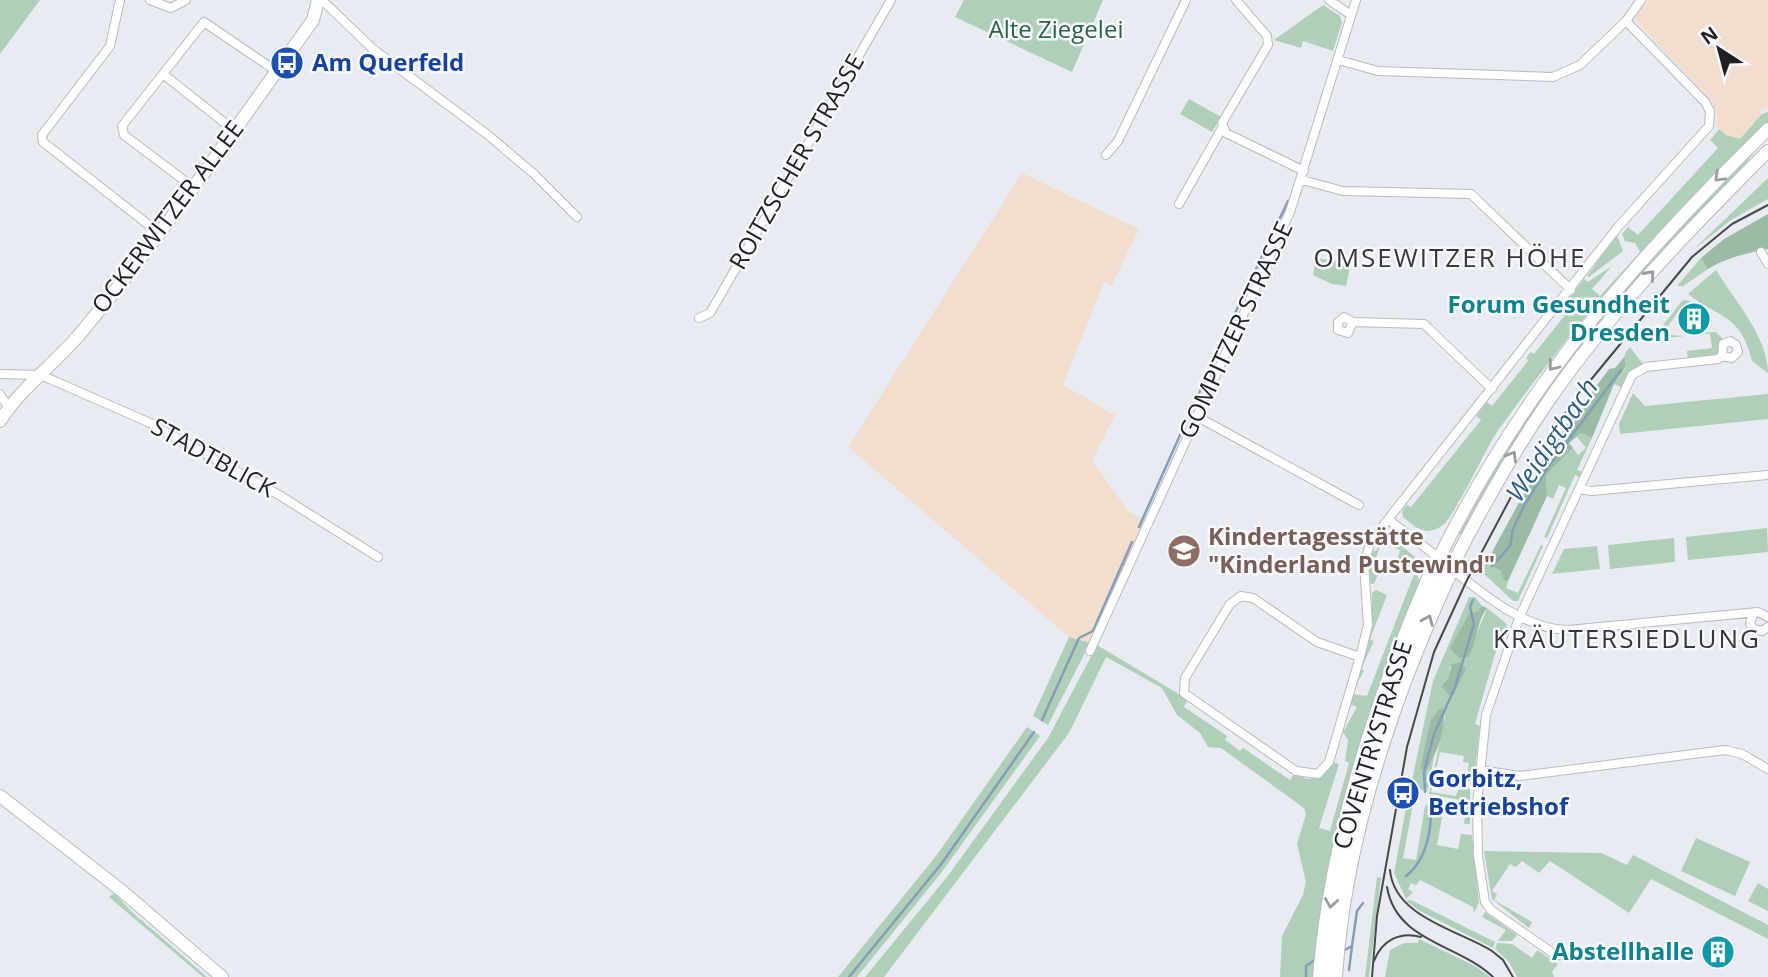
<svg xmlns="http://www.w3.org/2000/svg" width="1768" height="977" font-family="'Open Sans',sans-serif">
<rect width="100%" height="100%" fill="#e9ebf2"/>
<path fill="#f1dece" d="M1647,0H1768V108L1761,109V116L1740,139L1726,135L1716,126L1717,117L1713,103L1636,21L1635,17Z
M1022,173L1139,229L1112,285L1104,282L1063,385L1115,415L1092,460L1128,511L1145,519L1090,643L1069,637L848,447Z"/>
<path fill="#afcfb9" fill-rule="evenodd" d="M0,0H40L0,54Z
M964,0H1103L1072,72L955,17Z
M1323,5L1340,16L1342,23L1333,51L1303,41L1301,48L1274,40Z
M1189,99L1221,117L1212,132L1180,114Z
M1768,112V122C1668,214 1579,319 1499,429C1486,447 1455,516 1443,525C1427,537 1417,529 1403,517L1402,511L1407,505L1411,507L1481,420L1476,416L1487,402L1492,406L1528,361L1526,358L1531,352L1534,354L1566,314L1561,309L1584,279L1588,282L1612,266L1592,289L1600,296L1640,252L1635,243L1625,241L1622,234L1628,227L1638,235L1718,148L1710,140L1719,129L1726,135L1740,139L1762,114Z
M1768,136L1520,435L1462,535L1459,534L1501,458L1555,372L1670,236Z
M1768,178V199L1731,220L1693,250Z
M1617,235L1623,251L1589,277L1587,276Z
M1316,258L1351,264L1346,286L1332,284L1313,275Z
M1701,258L1708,269L1683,286H1677Z
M1716,270C1734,300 1768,337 1768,373L1752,361C1741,314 1720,319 1688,294Z
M1683,300L1690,301V305L1681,308L1667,327L1670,335L1685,336L1666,338L1659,330Z
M1716,332L1723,339L1716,356L1688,359L1687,351L1712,348L1710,334L1699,333Z
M1630,347L1643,364L1629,374L1621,387L1614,384L1626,367L1625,353Z
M1633,393L1645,406L1768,394V419L1620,434L1619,424Z
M1581,433L1592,438L1577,470L1582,472L1579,477L1575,475L1547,538L1544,537L1566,488L1559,485L1553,499L1547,496L1546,475L1573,448L1578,455L1586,448L1577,437Z
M1767,528L1768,552L1688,560L1686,537Z
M1384,535H1389L1415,557L1420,587L1317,977H1280L1282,936L1303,895L1306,882L1297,844L1306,814L1304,808L1221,748L1208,747L1200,733L1177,715L1162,688L1106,657L1069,733L884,977H865L947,877L1048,738L1097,645L1182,696L1187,701L1184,707L1227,736L1225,740L1240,751L1243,748L1290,780L1294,774L1307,779L1321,777L1333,762L1339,764L1319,828L1330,831L1349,763L1345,761L1348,740L1343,732L1357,707L1350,704L1353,694L1367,696L1416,569L1397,562L1400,550L1383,543Z
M1674,538L1675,562L1610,569L1608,545Z
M1381,542L1372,572L1378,574L1374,584H1371L1368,564L1371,549L1376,551Z
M1541,545L1543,546L1518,601H1513L1481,571L1486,563L1501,571L1508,582L1506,588L1518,593Z
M1597,546L1600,569L1552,574L1564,549Z
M1376,590L1387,595L1370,639L1374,641L1361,669L1364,671L1356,685L1372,625V593Z
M1469,597H1475L1482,606L1451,648L1459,658L1473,643L1487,608L1507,624L1494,657L1475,724L1480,726L1474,779L1466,782L1469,763L1463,762L1464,756L1440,752L1431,792L1456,796L1458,790L1470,789V801H1466L1429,794L1445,717L1443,712L1430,721L1420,769L1426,771L1434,757L1427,792L1411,785L1433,681ZM1450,667L1466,669L1454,695H1448L1441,686L1449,676Z
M1069,637L1090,643L1048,725L1033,716Z
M1027,727L1040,736L941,873L857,977H838L936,856Z
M1437,800L1470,806V824H1464L1466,810L1444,806L1437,845L1458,849L1461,834L1472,835L1479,902L1474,913L1473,907L1420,880L1416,885L1411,883L1408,889L1413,892L1406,899L1394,873L1407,803L1413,804L1403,858L1416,860L1425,806Z
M1696,838L1750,862L1735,896L1681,871Z
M1484,851L1601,853L1627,865L1633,855L1768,925V939L1651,879L1629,913L1550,861L1539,873L1522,861L1516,867L1510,864L1492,891L1497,894L1494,900L1532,922L1529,928L1492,899Z
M1377,877L1381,878L1369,977H1365Z
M1758,883L1768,889V911L1748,901Z
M114,893L132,912L207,977H203L109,897Z
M1411,900L1495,942L1493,948L1420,911L1406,901Z
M1485,912L1517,935L1512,941H1498L1506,930L1482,917Z
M1419,939L1475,966L1490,977H1385L1390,950L1404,943H1418Z
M1497,943L1512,944L1532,958L1537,950L1558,964L1552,972L1554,977H1517L1509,962L1495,949Z"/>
<path fill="#9abba4" d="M1768,214V249C1747,253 1728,257 1708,269L1701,258L1724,239Z
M1625,356L1626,366L1614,384L1592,438L1581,433L1569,443L1573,448L1546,475L1547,496L1508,581L1504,580L1501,571L1486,563L1545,455L1609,369L1615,368Z
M1482,606L1487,608C1476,622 1478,642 1468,657L1459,658L1450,648L1469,614L1477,612Z
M1460,662L1466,669L1454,695H1448L1441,686L1448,678L1452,664Z
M1443,708C1447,729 1437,753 1426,771L1420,769L1430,721L1439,709Z"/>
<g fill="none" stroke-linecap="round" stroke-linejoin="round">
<path stroke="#839fb7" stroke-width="2.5" d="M1249,284L1288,201
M1228,328L1246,290
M1208,373L1226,334
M1188,417L1206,378
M1139,527L1185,424
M1492,566L1510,546L1513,529L1524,506L1548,467L1621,370
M1042,720L1079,638L1093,631L1132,542
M1425,792L1424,772L1434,734L1455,687L1474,624L1470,607L1473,600
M1406,876C1427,860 1433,827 1430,801
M1343,951L1352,946L1357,911L1363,903
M1349,970L1352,946
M849,977L942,863L1034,732
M1306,977V966L1316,959"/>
<defs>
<path id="street" d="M120,0L110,46L42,135L43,142L159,233
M150,0L171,8L186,0
M1236,0L1267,36L1268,45L1222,123L1226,133L1304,171
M1329,0L1351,15
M318,2L323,1L373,49L488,135L534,174L577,217
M1338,60L1378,71L1553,77L1580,65L1626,21L1641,0
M163,74L235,131
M1106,155L1118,141L1186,0
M1302,180L1343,191L1471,194L1571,290
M193,187L124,135L122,126L204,22L276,71
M1179,204L1222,128
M1761,252L1768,264
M699,318L710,313L891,0
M1353,322L1348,333L1338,330V322L1344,317L1353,322L1424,324L1492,389
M0,374L39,375L50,379L148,422L279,495L378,557
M0,394L8,407
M1196,416L1359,505
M1579,489L1592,491L1768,475
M1389,520L1439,558
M1449,567C1481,593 1526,630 1568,630L1758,612L1768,617
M1241,596L1253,598L1317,642L1360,657L1329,762L1318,774L1296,771L1184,693L1185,678L1230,604Z
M1753,615L1750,623L1753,629L1762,631L1768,627
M1090,651L1290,212L1356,0
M1360,657L1368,625L1364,563L1371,541L1618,227L1709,126L1710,111L1705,102L1626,21
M1480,770L1520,776L1725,750L1742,754L1768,769
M1557,956L1491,910L1485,902L1478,856L1477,805L1486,715L1519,618L1632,375L1646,367L1718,359L1722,356L1732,358L1738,352L1736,345L1730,341L1723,344L1722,356"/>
<path id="secondary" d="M0,421C21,388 53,365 79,335C163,235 237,126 313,20L318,0
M0,796L122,891L222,977"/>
<path id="primary" d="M1439,558C1524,386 1632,263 1768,129
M1451,568C1480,511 1511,456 1547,403C1610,311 1689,230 1768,151"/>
<path id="highway" d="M1321,977C1333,832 1380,690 1439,558
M1334,977C1343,837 1392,695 1451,568"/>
</defs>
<use href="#street" stroke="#b8bac0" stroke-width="10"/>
<use href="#secondary" stroke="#b8bac0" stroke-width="14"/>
<use href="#primary" stroke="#b8bac0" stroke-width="14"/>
<use href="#highway" stroke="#b8bac0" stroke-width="18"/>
<use href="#street" stroke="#fff" stroke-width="8"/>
<use href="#secondary" stroke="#fff" stroke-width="12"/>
<use href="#primary" stroke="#fff" stroke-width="12"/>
<use href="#highway" stroke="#fff" stroke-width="16"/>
<path stroke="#47484b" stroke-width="2" d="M1390,870C1394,917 1458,930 1492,951L1503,960L1513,977
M1387,887C1396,942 1459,944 1493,977
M1374,961C1382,940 1400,931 1421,937
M1372,977L1377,916L1407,747L1434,652L1467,580L1521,478L1575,399L1692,257L1732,224L1768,205"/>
</g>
<defs><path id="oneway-chevron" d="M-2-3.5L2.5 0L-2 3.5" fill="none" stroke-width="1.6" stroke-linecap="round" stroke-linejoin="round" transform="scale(1.75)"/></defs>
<g stroke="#9a9b9c">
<use href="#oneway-chevron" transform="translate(1719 177) rotate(136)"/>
<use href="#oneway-chevron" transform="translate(1650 275) rotate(-48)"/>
<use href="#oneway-chevron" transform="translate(1553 366) rotate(128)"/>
<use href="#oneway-chevron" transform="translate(1512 456) rotate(-59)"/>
<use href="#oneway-chevron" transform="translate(1428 620) rotate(-67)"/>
<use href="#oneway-chevron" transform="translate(1331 903) rotate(99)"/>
</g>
<defs>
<symbol id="bus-disc" viewBox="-11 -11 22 22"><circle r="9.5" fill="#1a4fb4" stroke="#f7f9fe"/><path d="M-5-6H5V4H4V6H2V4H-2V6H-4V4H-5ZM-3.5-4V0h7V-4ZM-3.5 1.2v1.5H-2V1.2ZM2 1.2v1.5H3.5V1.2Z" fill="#fff"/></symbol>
<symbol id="building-disc" viewBox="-11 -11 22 22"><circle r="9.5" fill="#0f9aa8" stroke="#f7f9fe"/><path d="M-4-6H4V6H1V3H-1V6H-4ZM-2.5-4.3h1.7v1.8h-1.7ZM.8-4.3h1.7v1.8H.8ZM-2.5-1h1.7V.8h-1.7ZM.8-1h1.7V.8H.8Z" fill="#fff"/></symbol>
<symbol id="school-disc" viewBox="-11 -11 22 22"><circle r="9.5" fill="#8d6e63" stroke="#f7f9fe"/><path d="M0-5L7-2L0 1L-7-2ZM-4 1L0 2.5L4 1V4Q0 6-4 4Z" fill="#fff"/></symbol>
</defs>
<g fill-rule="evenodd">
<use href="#bus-disc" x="268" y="44" width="38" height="38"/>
<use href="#building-disc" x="1675" y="300" width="38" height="38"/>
<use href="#school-disc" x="1165" y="532" width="38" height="38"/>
<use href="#bus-disc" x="1384" y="774" width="38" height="38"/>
<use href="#building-disc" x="1699" y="933" width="38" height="38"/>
</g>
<g text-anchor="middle" stroke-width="5" stroke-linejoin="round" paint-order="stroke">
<g font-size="24" fill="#2d6243" stroke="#f7f9fe">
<text x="1056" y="38">Alte Ziegelei</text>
</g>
<g font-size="24" font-weight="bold" fill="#164399" stroke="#f7f9fe" text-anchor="start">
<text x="312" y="71">Am Querfeld</text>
<text x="1428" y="787">Gorbitz,<tspan x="1428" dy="28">Betriebshof</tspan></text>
</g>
<g font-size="24" fill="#1f2022" stroke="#f7f9fe">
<text transform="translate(797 162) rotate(-60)" y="8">ROITZSCHER STRASSE</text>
<text transform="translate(168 217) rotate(-53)" y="8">OCKERWITZER ALLEE</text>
<text transform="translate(1236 330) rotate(-65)" y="8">GOMPITZER STRASSE</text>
<text transform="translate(213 458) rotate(29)" y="8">STADTBLICK</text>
<text transform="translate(1373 745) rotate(-73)" y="8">COVENTRYSTRASSE</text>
</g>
<g font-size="24" font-weight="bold" fill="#0d838f" stroke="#f7f9fe" text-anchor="end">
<text x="1670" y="313">Forum Gesundheit<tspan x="1670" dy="28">Dresden</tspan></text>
<text x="1694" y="960">Abstellhalle</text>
</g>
<g font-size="24" font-weight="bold" fill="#785e54" stroke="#f7f9fe" text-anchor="start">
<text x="1208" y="545">Kindertagesstätte<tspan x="1208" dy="28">"Kinderland Pustewind"</tspan></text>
</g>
<g font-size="26" letter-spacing="2" fill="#36373d" stroke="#f7f9fe">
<text x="1450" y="267">OMSEWITZER HÖHE</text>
<text x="1627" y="648">KRÄUTERSIEDLUNG</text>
</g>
<g font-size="26" font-style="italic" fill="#2e5c80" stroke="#f7f9fe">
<text transform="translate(1552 440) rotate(-56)" y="9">Weidigtbach</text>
</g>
</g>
<g transform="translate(1719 49) rotate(324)" stroke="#f7f9fe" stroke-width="5" paint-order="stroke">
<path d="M0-5L12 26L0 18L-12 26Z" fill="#1f2022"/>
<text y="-10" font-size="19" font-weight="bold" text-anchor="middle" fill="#1f2022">N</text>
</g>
</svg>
